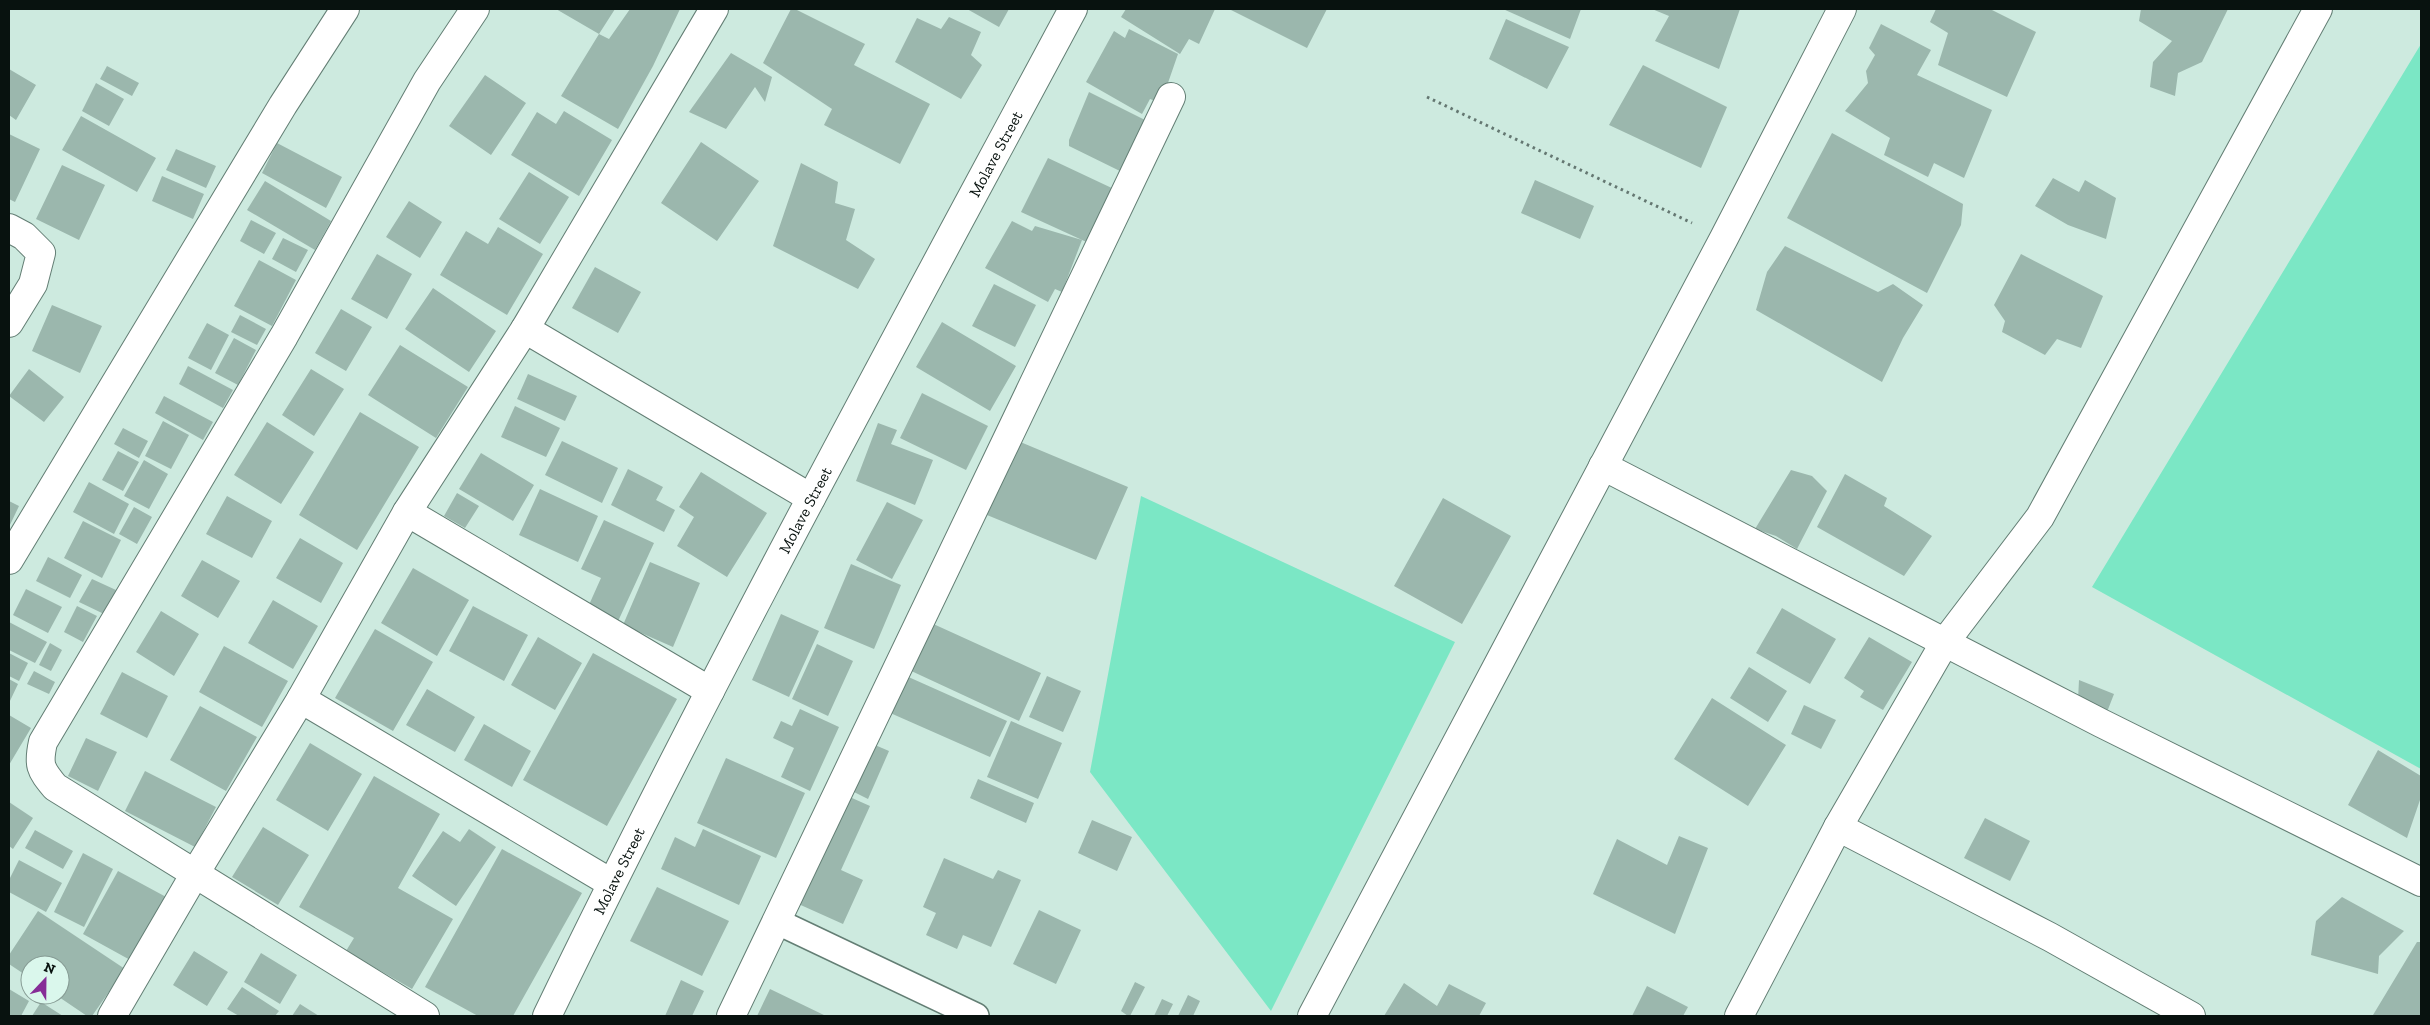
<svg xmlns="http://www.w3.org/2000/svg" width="2430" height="1025" font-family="'Zilla Slab',serif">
<rect width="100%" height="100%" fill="#cdeadf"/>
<path fill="#7be7c5" d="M2421,44V769L2092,587Z
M1141,496L1455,642L1271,1011L1090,772Z"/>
<path fill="#9bb7ad" d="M556,9H615L599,34Z
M630,9H680L653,66L618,129L561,96L599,34L609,39Z
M791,9H795L865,44L854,65L930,104L900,164L824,125L832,109L763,63Z
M967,9H1009L999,27Z
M1126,9H1215L1199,44L1189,39L1180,54L1121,17Z
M1229,9H1327L1307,48Z
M1503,9H1581L1570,39Z
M1652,9H1740L1719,69L1655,41L1669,16Z
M1936,9H1990L2036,32L2007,97L1938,65L1948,33L1930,22Z
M2141,9H2228L2202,62L2178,73L2175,96L2150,87L2153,62L2172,41L2139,21Z
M949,17L981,32L971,55L982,65L961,99L895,62L917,18L941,29Z
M1506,19L1569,47L1547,89L1489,59Z
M1881,24L1931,50L1917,75L1992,110L1964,178L1934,163L1928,177L1884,155L1890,138L1845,111L1868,83L1866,71L1875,55L1869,48Z
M1129,29L1178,54L1161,103L1150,99L1142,114L1086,82L1114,31L1125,38Z
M731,53L772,77L765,102L755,87L726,129L689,112Z
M1643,65L1727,107L1701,168L1609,125Z
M107,66L139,83L132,96L100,79Z
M9,69L36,85L16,120L9,115Z
M485,75L526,103L491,155L449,126Z
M96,83L124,99L109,126L82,111Z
M1089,92L1145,120L1126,174L1069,146V140Z
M564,111L612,140L579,196L511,155L537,112L556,124Z
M81,116L156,158L137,192L62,150Z
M1832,133L1963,204L1961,225L1927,293L1787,218Z
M9,134L40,149L15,202L9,199Z
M701,142L759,181L717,241L661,203Z
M277,143L342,177L326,208L262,173Z
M176,149L216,166L206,188L166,170Z
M1048,158L1116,190L1093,245L1021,212Z
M801,163L838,182L835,203L855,209L846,240L875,259L858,289L773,246Z
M62,165L105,185L79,240L36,219Z
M529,172L569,197L540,244L499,219Z
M162,176L204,194L193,219L152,201Z
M2053,178L2079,192L2085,180L2116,198L2106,239L2068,225L2035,206Z
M1535,180L1594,206L1580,239L1521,213Z
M265,181L331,221L315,250L247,210Z
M409,201L442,222L420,258L386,237Z
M251,220L276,233L264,254L240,241Z
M1012,221L1032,231L1035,226L1082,240L1062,292L1055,289L1048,302L985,268Z
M498,227L543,254L507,315L440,275L466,231L488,244Z
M283,238L308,250L296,272L272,259Z
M1785,246L1878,292L1893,284L1923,305L1903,338L1882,382L1756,310L1767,272Z
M377,254L412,274L387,319L351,299Z
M2021,254L2103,296L2081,348L2057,339L2045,355L2002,332L2005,321L1994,305Z
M259,260L296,280L272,326L234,306Z
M595,267L641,292L618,333L572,308Z
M994,284L1036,305L1015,347L972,326Z
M433,288L496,331L469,372L405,329Z
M52,305L102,326L80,373L32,351Z
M341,309L372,327L346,371L315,353Z
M240,315L266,329L257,345L231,332Z
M942,322L1016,366L990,411L916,367Z
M207,323L229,335L211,370L188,358Z
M234,338L256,350L238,385L215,373Z
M400,345L468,387L436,438L368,395Z
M188,366L233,390L223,408L179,384Z
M29,369L64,397L44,422L9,396Z
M311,369L344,389L314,436L282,415Z
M528,374L577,396L565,421L517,399Z
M922,393L988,426L966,470L900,438Z
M164,396L213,422L203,440L155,413Z
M515,406L560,428L546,457L501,437Z
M360,412L419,447L357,550L299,515Z
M163,421L189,435L171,469L145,456Z
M267,422L314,452L281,504L234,475Z
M878,423L897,430L891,444L933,460L915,505L856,481Z
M123,428L148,441L139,458L114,444Z
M562,441L618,468L602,503L545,475Z
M1018,441L1128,487L1096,560L987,515Z
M118,451L139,462L123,491L102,480Z
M481,453L534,485L513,521L459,489Z
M144,460L168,474L149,509L124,496Z
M628,469L663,487L656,500L675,510L664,532L611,505Z
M1791,470L1812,476L1827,491L1797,549L1776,536L1755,529Z
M701,472L767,513L727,577L677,546L694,517L679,507Z
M1845,474L1887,498L1884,506L1932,536L1904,576L1817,527Z
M89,482L129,504L114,534L73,512Z
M540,489L598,516L578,562L519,535Z
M457,493L479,506L465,528L444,516Z
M227,496L272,521L252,558L206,534Z
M1443,498L1511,536L1462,624L1394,586Z
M9,501L19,506L9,527Z
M887,502L923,520L892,579L856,560Z
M134,507L152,517L137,544L119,534Z
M604,520L654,543L614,630L584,616L601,578L581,569Z
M83,521L121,540L102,578L64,558Z
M300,538L343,563L321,603L276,578Z
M48,557L82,575L70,598L36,581Z
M202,560L240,581L218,618L181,596Z
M650,562L700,583L673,647L623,625Z
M851,564L901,585L874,649L824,628Z
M413,568L469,600L437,656L381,623Z
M92,579L116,590L104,614L79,602Z
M26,589L62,607L48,633L13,615Z
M273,600L318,626L293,669L248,643Z
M77,606L97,616L83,642L64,632Z
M473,606L528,635L504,681L449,651Z
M1782,608L1836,639L1810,684L1756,653Z
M161,611L199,634L174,676L136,652Z
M781,614L819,631L789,697L752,680Z
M9,622L47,642L35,663L9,650Z
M929,622L1041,673L1019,721L907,669Z
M375,629L433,662L393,731L335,698Z
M538,637L582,663L555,710L511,685Z
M1869,637L1912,662L1883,710L1860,697L1864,691L1844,678Z
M50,643L62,650L51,671L39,665Z
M817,644L853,661L828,716L792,699Z
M224,646L288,681L262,727L199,692Z
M9,653L28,663L19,681L9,676Z
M593,653L677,699L607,826L523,780Z
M1749,667L1787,691L1768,722L1730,698Z
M34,671L55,682L49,694L27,684Z
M122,672L168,696L147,738L100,714Z
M904,675L1007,721L990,757L888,712Z
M1047,676L1081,691L1063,732L1029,717Z
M9,679L18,684L9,703Z
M2079,680L2114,694L2107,712L2078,700Z
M427,689L475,717L455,752L406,725Z
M1712,698L1786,745L1748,806L1674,759Z
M1804,705L1836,720L1821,749L1791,734Z
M200,706L257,737L226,791L170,760Z
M800,709L839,727L810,791L781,777L794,748L773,738L781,721L792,726Z
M9,715L31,728L9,765Z
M1011,721L1062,743L1038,799L987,777Z
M484,724L531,751L512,787L464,760Z
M86,738L117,752L98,791L68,776Z
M868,742L889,751L868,799L846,788Z
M310,743L362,774L328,831L276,800Z
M2378,750L2421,776V797L2407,838L2348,805Z
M726,758L805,793L776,858L697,823Z
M145,771L216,807L195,847L125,811Z
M374,776L440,814L398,888L453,919L412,989L346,951L354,938L299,907Z
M978,779L1034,803L1026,823L970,798Z
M843,794L870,806L841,870L863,880L843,924L794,902Z
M9,802L33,818L13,849L9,846Z
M1985,818L2030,841L2010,881L1964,858Z
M1092,820L1132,837L1117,871L1078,853Z
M263,827L309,855L278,905L232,877Z
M469,829L496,847L456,906L412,876L443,831L460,842Z
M703,829L761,856L739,905L661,869L675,837L695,847Z
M35,830L73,851L63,869L25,848Z
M1679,836L1708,848L1675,934L1593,894L1617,839L1667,865Z
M502,849L582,893L513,1016H478L425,987Z
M83,853L113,869L84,927L54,912Z
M944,858L993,879L998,870L1021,880L991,947L963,935L957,949L926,935L936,913L923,907Z
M19,860L62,883L46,912L9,892V880Z
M118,871L168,898L132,961L83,934Z
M657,887L729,921L702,976L630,941Z
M2342,897L2404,931L2379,956L2378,974L2311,955L2316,921Z
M1039,910L1081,930L1056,984L1013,964Z
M38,911L125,969L92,1016H87L56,995H60V965H30V978L9,964V955Z
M2417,942H2421V1016L2373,1015Z
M194,951L228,972L207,1006L173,985Z
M261,953L297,975L280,1004L244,982Z
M681,980L704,991L692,1016H665Z
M1135,982L1145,987L1130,1016H1128L1121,1011Z
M1404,983L1437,1006L1449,984L1486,1003L1479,1016H1384Z
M1647,986L1688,1007L1683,1016H1632Z
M242,987L279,1011L275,1016H239L227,1009Z
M9,989L29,1001L21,1016H9Z
M770,989L826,1016H757Z
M1188,995L1200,1001L1193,1016H1178Z
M1162,999L1173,1004L1167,1016H1154Z
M41,1002L63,1016H32Z
M300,1004L319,1016H292Z"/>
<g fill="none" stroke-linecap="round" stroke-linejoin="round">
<defs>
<path id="lane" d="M776,921L976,1016"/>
<g id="street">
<path d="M9,228L24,236L41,253L33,284L9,323"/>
<path d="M525,329L811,498"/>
<path d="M1603,466L2101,723L2421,882"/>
<path d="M407,512L710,691"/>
<path d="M9,560L283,105L345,9"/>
<path d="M301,699L611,883"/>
<path d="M1838,827L2050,937L2191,1016"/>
<path d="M112,1016L196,872L301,699L407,512L525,329L714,9"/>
<path d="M425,1016L55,787C40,769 38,765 43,742L284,336L427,81L475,9"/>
<path id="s1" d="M547,1016C712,675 894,343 1073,9"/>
<path d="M731,1016L1171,97"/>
<path d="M1312,1016L1724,238L1842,9"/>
<path d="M1739,1016L1838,827L1945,642L2040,517L2318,9"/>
</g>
</defs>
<use href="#lane" stroke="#637e74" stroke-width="28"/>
<use href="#street" stroke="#637e74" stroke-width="30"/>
<path stroke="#647771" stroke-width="3" stroke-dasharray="2.5 4" stroke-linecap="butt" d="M1427,97L1692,223"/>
<use href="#lane" stroke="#fff" stroke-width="25"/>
<use href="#street" stroke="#fff" stroke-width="28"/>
</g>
<g text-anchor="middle" stroke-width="4.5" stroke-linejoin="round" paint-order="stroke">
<g font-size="16" fill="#08120f" stroke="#daf7ec">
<text dy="6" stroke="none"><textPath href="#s1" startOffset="972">Molave Street</textPath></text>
<text dy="6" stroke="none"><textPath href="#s1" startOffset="568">Molave Street</textPath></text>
<text dy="6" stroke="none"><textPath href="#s1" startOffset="162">Molave Street</textPath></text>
</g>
</g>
<rect width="2430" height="1025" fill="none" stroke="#08120f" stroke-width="20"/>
<g transform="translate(45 980) rotate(22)"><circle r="24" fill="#daf7ec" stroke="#869b94"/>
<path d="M0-4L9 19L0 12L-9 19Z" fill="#862c97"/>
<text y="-8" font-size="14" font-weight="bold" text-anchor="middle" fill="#08120f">N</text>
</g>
</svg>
